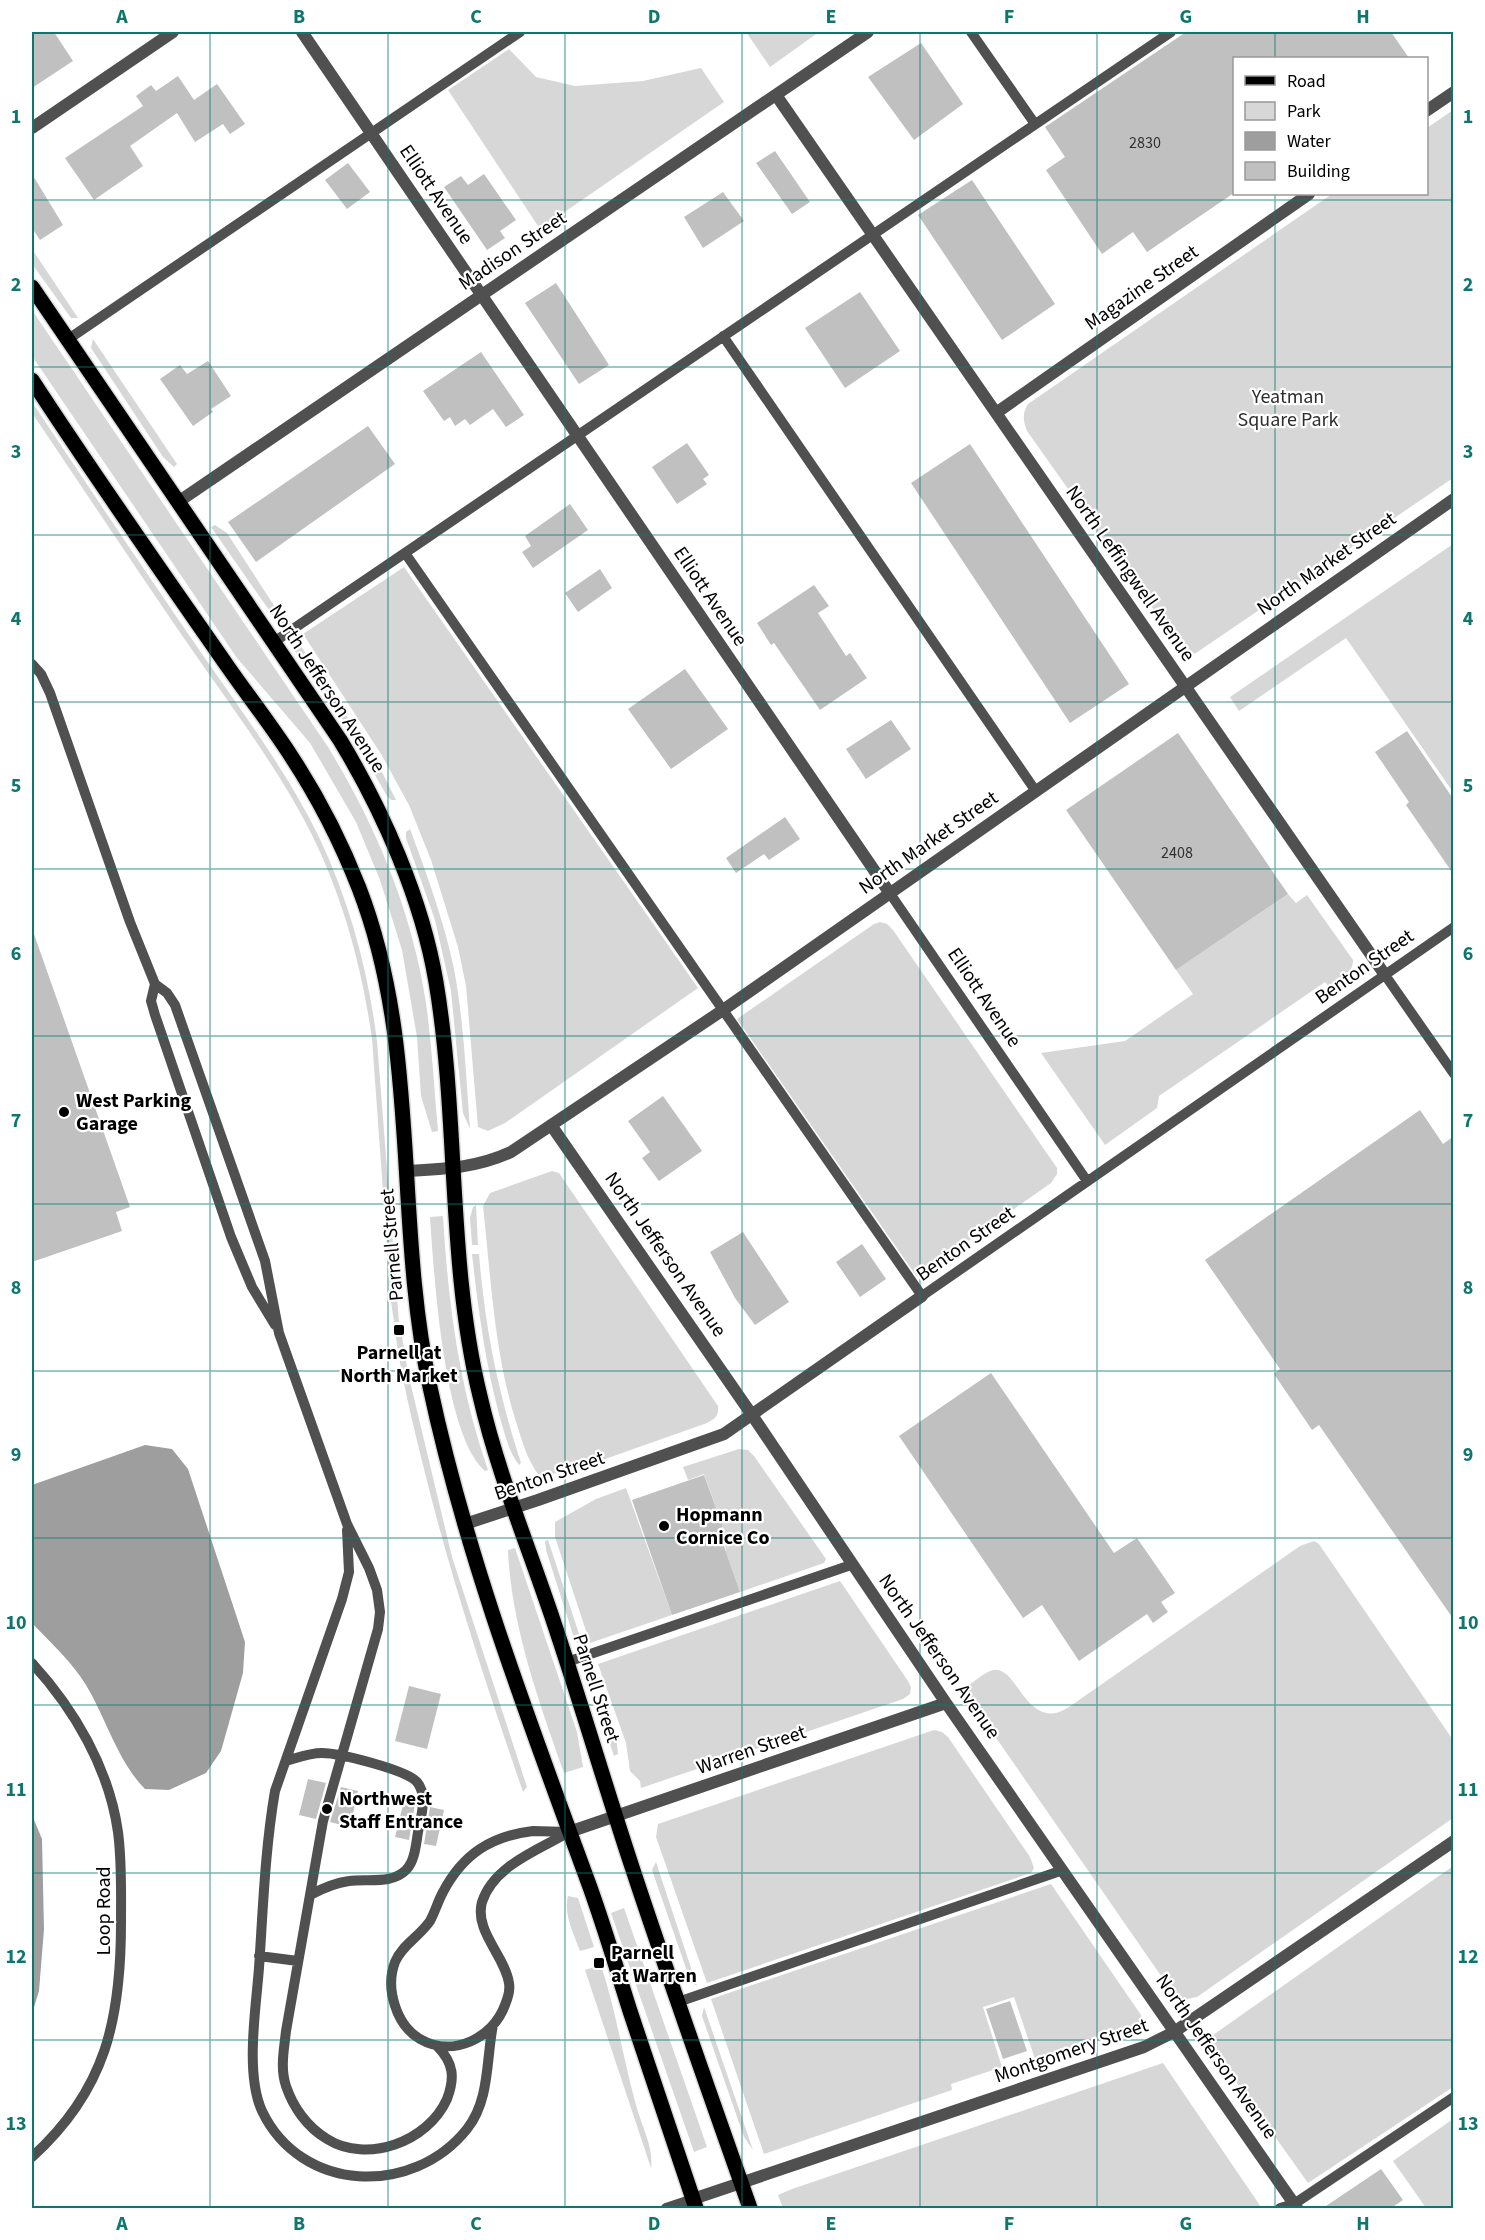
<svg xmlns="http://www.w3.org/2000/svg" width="1485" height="2240" font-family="'Source Sans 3',sans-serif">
<rect width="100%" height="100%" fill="#fff"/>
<path fill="#d7d7d7" d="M746,32H819L770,67Z
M509,49L536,77L575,86L643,81L701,68L724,102L540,229L448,90Z
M1453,110V478L1196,653H1188L1180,647L1027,431C1023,420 1022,414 1028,404L1332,194H1426L1427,128Z
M32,249L78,318H71L32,264Z
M32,310L328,747C376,826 412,911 426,1003C432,1045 434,1088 438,1131L432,1132L421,1096L417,1037L402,950L380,880L356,822L310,743L237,658L32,356Z
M93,339L177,464L174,467L163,457L91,348Z
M32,402C84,480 136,558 189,635C233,700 285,767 319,837C350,903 368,970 377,1041L399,1322H394L391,1302L372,1039C362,967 343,897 310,831C276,764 224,697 181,634C131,561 82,487 32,413Z
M215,525L227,533L286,624L281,626L278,623L211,527Z
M1453,544V792L1346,638L1239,711L1230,697Z
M404,567L698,988L505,1123L488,1131L478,1127L466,986L458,947L431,860L409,805L381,754L303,634Z
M297,640L379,766L396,800H391L387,796L346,724L295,651Z
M410,829C427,875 444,921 454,969C464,1022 466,1076 470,1129L463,1113L451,991L435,920L406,838V832Z
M1288,894L1296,903L1307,895L1353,960C1353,974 1340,980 1330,988L1325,982L1159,1096L1157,1108L1105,1145L1041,1053L1125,1041L1193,994L1176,970Z
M880,922L887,924L893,930L1057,1168V1174L1051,1183L917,1277L737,1019L874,924Z
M552,1171L559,1173L718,1406C719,1416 715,1419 707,1423L591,1464L540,1477C526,1458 523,1443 516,1422C494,1352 491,1279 483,1206L490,1193Z
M476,1205L478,1245H472L470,1218L473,1207Z
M443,1216C448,1303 459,1387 488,1470L485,1471C443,1434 434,1273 430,1217Z
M472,1254H479C485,1328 498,1392 521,1463L519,1465C508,1451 504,1431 499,1414C485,1361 478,1308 472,1254Z
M401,1330L408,1373L452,1557L527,1787L523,1792C486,1684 450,1576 423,1465C412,1420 401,1376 395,1331Z
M739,1449L748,1450L754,1456L826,1559L824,1563L740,1592L726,1552L723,1527L704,1474L688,1480L683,1467Z
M626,1488L672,1615L590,1643L555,1537V1522L596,1499Z
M548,1540L583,1646L575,1641L546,1550L545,1541Z
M1314,1541L1319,1544L1453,1740V1818L1197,1997L1182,2000L1175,1996L963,1690C971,1684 981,1675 990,1671C1015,1661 1022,1719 1056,1713C1060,1712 1065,1709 1069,1707L1300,1546Z
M515,1548L577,1732L583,1767L564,1773C539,1702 512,1628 508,1552V1550Z
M840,1581L908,1681L911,1687L910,1694L903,1699L641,1788L640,1781L630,1771L626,1743L598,1664Z
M602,1700L617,1744L618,1754L614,1756L596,1702Z
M934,1730L942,1732L948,1737L1030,1857L1034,1868L1031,1873L707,1983L656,1837L658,1824Z
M656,1862L697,1986L692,1983L689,1977L652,1870Z
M1453,1866V2087L1308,2183L1206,2040Z
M1051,1884L1141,2015L1142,2022L1136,2028L1036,2062L1014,1997L983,2007L1002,2067L951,2084L952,2090L764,2154L711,1999Z
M568,1896L578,1898L594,1947L580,1951C574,1934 563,1914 568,1896Z
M624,1908L707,2147L694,2152L611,1913Z
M601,1965C616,2011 623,2058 636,2105C641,2125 654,2147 651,2168L585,1970Z
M704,2007L753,2150L744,2137L702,2016Z
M1163,2063L1261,2207L783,2208L778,2195L792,2189Z
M1453,2119V2208H1426L1393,2161Z"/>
<path fill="#9e9e9e" d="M145,1445L172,1449L188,1469L245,1642L243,1673L221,1751L206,1773L169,1790L145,1789C118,1762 106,1718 86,1685C72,1662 50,1642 32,1623V1485Z
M32,1815L42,1839L44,1929L39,1991L32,2014Z"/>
<path fill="#c0c0c0" d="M32,32H54L73,61L32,88Z
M1186,32H1391L1409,58H1234V193L1147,252L1133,232L1102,254L1046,170L1065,157L1045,127Z
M921,43L963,104L914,140L868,77Z
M178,76L194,100L217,84L245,124L230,134L223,124L195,142L177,113L130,146L143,166L94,200L65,158L143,106L136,96L151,85L156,91Z
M775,151L810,202L792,214L756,163Z
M348,163L370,192L347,209L325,180Z
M32,174L63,225L40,240L32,228Z
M484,174L516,220L500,231L505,238L487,250L444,187L461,176L468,185Z
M972,180L1055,304L1002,340L918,215Z
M723,192L744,221L703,248L684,217Z
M556,283L609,365L579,384L525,303Z
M860,292L900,351L845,388L805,328Z
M481,352L524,415L506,427L493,409L470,425L465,419L455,426L450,417L444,421L423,391Z
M208,361L231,396L211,409L213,412L193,426L160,379L180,365L187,374Z
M368,426L395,464L256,562L228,522Z
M687,443L709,475L703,479L707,484L677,504L652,467Z
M970,444L1129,684L1070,723L911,483Z
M570,504L588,530L533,568L522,552L531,546L525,536Z
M600,569L612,588L578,612L565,593Z
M814,585L829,606L818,613L846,656L850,653L867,678L820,710L774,643L771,645L757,623Z
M685,669L728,729L671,769L628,709Z
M891,720L911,749L866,779L846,749Z
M1407,731L1454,800V875L1406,805L1409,802L1375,752Z
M1178,733L1288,894L1176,970L1066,810Z
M785,817L800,839L769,860L764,854L736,873L726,858Z
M32,934H34L130,1207L116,1212L122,1231L32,1262Z
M663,1096L702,1151L659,1181L642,1158L650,1152L628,1121Z
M1420,1110L1443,1144L1454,1136V1620L1319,1425L1312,1430L1274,1374L1280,1369L1205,1260Z
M743,1232L789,1302L755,1325L735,1298L710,1252Z
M862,1244L886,1279L860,1297L836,1262Z
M991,1373L1114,1553L1137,1538L1175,1593L1161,1602L1168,1612L1153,1623L1147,1614L1079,1661L1042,1605L1023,1618L899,1436Z
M704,1475L723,1527L718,1529L740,1592L672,1615L632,1500Z
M409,1686L441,1694L427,1749L395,1741Z
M308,1779L326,1783L316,1819L299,1815Z
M341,1787L358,1791L350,1827L330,1822Z
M404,1801L415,1804L409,1840L395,1837Z
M430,1807L444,1810L436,1846L424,1844Z
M1010,2001L1027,2051L1003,2059L986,2009Z
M1381,2169L1403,2200L1391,2208H1323Z"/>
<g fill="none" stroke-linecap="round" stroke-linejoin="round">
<defs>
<path id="primary" d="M32,287L340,740C383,811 422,899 436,982C459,1119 447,1261 480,1396C499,1479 533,1557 559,1638C585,1716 608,1795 634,1873C671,1985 711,2097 750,2208
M32,380C95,477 162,572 228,667C249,697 271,725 291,756C318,797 341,842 359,888C421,1048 394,1222 430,1387C466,1556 528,1718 587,1879C603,1922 616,1967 630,2011C652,2077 674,2143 696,2208"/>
</defs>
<use href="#primary" stroke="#dbdbdb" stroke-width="18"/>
<path stroke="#505050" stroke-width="10" d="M971,32L1035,124
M723,336L1035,790
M67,340L520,32
M405,553L922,1296L1454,927
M274,642L1171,32
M32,664L41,674L50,693L130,922L155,984L167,993L175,1005L265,1261L279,1333L347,1524L369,1568L377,1590L380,1612L378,1629L323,1821L286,2031C284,2050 280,2068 286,2086C293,2107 307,2127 327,2139C367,2164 428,2142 447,2099C455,2078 454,2063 437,2046
M889,892L1087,1181
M1385,975L1454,1074
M155,984L151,1001L155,1015L231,1237L252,1287L275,1325
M347,1530L349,1572L342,1599L275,1791C265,1849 263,1909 259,1968C256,2008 245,2074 262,2111C301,2193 413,2197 467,2129C490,2100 486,2060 493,2025
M567,1662L851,1565
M32,1663C74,1709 109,1768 118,1832C122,1862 121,1892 121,1923C121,2019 106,2090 32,2157
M286,1761C297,1758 309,1753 322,1753C339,1753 407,1770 417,1782C428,1795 421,1817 418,1832C416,1844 415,1861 406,1870C391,1885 367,1878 349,1881C334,1883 323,1888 310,1895
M533,1831L569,1832C539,1850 494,1865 482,1902C474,1931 505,1956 509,1983C510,1989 508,1998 505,2005C493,2038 453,2058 420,2039C396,2025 385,1988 395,1962C401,1946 420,1936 430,1921C435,1912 438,1901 443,1892C463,1854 491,1836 533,1831Z
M259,1956L298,1961
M678,2002L1063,1870
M666,2208L693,2199
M1280,2208L1294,2204L1454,2097"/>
<path stroke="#505050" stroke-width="12" d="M302,32L889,892
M776,95L1385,975
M1426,111L1454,92
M32,128L173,32
M996,413L1309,194
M178,502L868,32
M551,1125L752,1415L946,1703L1297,2208
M406,1171C443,1169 477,1168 511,1152L723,1010L1454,499
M465,1524L538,1500L724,1434L922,1296
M569,1832L946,1703
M693,2199L1144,2047L1174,2032L1454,1841"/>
<use href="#primary" stroke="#000" stroke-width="15"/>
</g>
<path fill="none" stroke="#0f766e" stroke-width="1.5" stroke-opacity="0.55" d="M210,32V2208M388,32V2208M565,32V2208M742,32V2208M920,32V2208M1097,32V2208M1275,32V58M1275,194V2208M32,200H1454M32,367H1454M32,535H1454M32,702H1454M32,869H1454M32,1036H1454M32,1204H1454M32,1371H1454M32,1538H1454M32,1705H1454M32,1873H1454M32,2040H1454"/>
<g fill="#000" stroke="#fff" stroke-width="2">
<circle cx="64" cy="1112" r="6"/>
<rect x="393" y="1324" width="12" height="12" rx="3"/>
<circle cx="664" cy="1526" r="6"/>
<circle cx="327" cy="1809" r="6"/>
<rect x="593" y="1957" width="12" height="12" rx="3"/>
</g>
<g text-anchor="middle" stroke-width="4.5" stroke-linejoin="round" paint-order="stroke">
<g font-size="16" fill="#303030">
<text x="1145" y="148">2830</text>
<text x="1177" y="858">2408</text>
</g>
<g font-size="20" fill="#000" stroke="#fff">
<text transform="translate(437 194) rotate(56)" y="7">Elliott Avenue</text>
<text transform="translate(512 250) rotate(-34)" y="7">Madison Street</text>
<text transform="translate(1141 287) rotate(-35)" y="7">Magazine Street</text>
<text transform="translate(1326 563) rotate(-35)" y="7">North Market Street</text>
<text transform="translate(1131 573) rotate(55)" y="7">North Leffingwell Avenue</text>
<text transform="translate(711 596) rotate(56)" y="7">Elliott Avenue</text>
<text transform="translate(328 688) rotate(57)" y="7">North Jefferson Avenue</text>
<text transform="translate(928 842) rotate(-35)" y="7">North Market Street</text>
<text transform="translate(1364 966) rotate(-35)" y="7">Benton Street</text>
<text transform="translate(985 997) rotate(56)" y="7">Elliott Avenue</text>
<text transform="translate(965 1243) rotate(-35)" y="7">Benton Street</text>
<text transform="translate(391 1245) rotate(-95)" y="7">Parnell Street</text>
<text transform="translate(666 1254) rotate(55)" y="7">North Jefferson Avenue</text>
<text transform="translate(549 1475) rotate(-19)" y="7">Benton Street</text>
<text transform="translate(940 1656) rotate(55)" y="7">North Jefferson Avenue</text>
<text transform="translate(597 1688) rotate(72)" y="7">Parnell Street</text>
<text transform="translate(751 1749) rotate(-19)" y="7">Warren Street</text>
<text transform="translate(103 1911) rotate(-90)" y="7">Loop Road</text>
<text transform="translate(1071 2050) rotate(-19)" y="7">Montgomery Street</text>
<text transform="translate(1217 2056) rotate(55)" y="7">North Jefferson Avenue</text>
</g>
<g font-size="20" fill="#2e2e2e" stroke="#fff">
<text x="1288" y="403">Yeatman<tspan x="1288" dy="23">Square Park</tspan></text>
</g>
<g font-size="20" font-weight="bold" fill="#000" stroke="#fff" text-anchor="start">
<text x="76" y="1107">West Parking<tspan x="76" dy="23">Garage</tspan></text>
<text x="399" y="1359" text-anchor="middle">Parnell at<tspan x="399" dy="23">North Market</tspan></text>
<text x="676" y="1521">Hopmann<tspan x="676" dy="23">Cornice Co</tspan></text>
<text x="339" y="1805">Northwest<tspan x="339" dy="23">Staff Entrance</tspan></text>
<text x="611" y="1959">Parnell<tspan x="611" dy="23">at Warren</tspan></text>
</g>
</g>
<rect width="1485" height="2240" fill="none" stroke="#ffffff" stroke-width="66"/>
<rect x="1233" y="57" width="195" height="138" fill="#ffffff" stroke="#999999" stroke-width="1.5"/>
<rect x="1245" y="76" width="30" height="9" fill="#000000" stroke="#999999" stroke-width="1.5"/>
<text x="1287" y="87" font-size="18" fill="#000000">Road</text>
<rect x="1245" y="102" width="30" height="18" fill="#d7d7d7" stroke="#999999" stroke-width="1.5"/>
<text x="1287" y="117" font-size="18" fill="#000000">Park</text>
<rect x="1245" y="132" width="30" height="18" fill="#9e9e9e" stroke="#999999" stroke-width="1.5"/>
<text x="1287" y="147" font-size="18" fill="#000000">Water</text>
<rect x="1245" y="162" width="30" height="18" fill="#c0c0c0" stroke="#999999" stroke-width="1.5"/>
<text x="1287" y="177" font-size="18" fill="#000000">Building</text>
<rect x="33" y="33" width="1419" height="2174" fill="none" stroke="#0f766e" stroke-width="2"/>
<g font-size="20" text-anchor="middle" font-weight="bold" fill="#0f766e">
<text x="122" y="23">A</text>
<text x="299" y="23">B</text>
<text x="476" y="23">C</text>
<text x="654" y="23">D</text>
<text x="831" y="23">E</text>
<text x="1009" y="23">F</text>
<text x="1186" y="23">G</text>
<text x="1363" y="23">H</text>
<text x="16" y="123">1</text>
<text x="1468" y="123">1</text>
<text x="16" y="291">2</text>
<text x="1468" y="291">2</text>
<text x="16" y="458">3</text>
<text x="1468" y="458">3</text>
<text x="16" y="625">4</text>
<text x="1468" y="625">4</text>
<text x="16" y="792">5</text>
<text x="1468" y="792">5</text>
<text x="16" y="960">6</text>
<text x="1468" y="960">6</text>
<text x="16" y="1127">7</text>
<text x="1468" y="1127">7</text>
<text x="16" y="1294">8</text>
<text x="1468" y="1294">8</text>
<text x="16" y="1461">9</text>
<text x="1468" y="1461">9</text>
<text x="16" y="1629">10</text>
<text x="1468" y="1629">10</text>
<text x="16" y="1796">11</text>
<text x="1468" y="1796">11</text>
<text x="16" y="1963">12</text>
<text x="1468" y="1963">12</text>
<text x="16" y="2130">13</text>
<text x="1468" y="2130">13</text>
<text x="122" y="2230">A</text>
<text x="299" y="2230">B</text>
<text x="476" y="2230">C</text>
<text x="654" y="2230">D</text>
<text x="831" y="2230">E</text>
<text x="1009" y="2230">F</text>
<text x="1186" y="2230">G</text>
<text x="1363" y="2230">H</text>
</g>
</svg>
